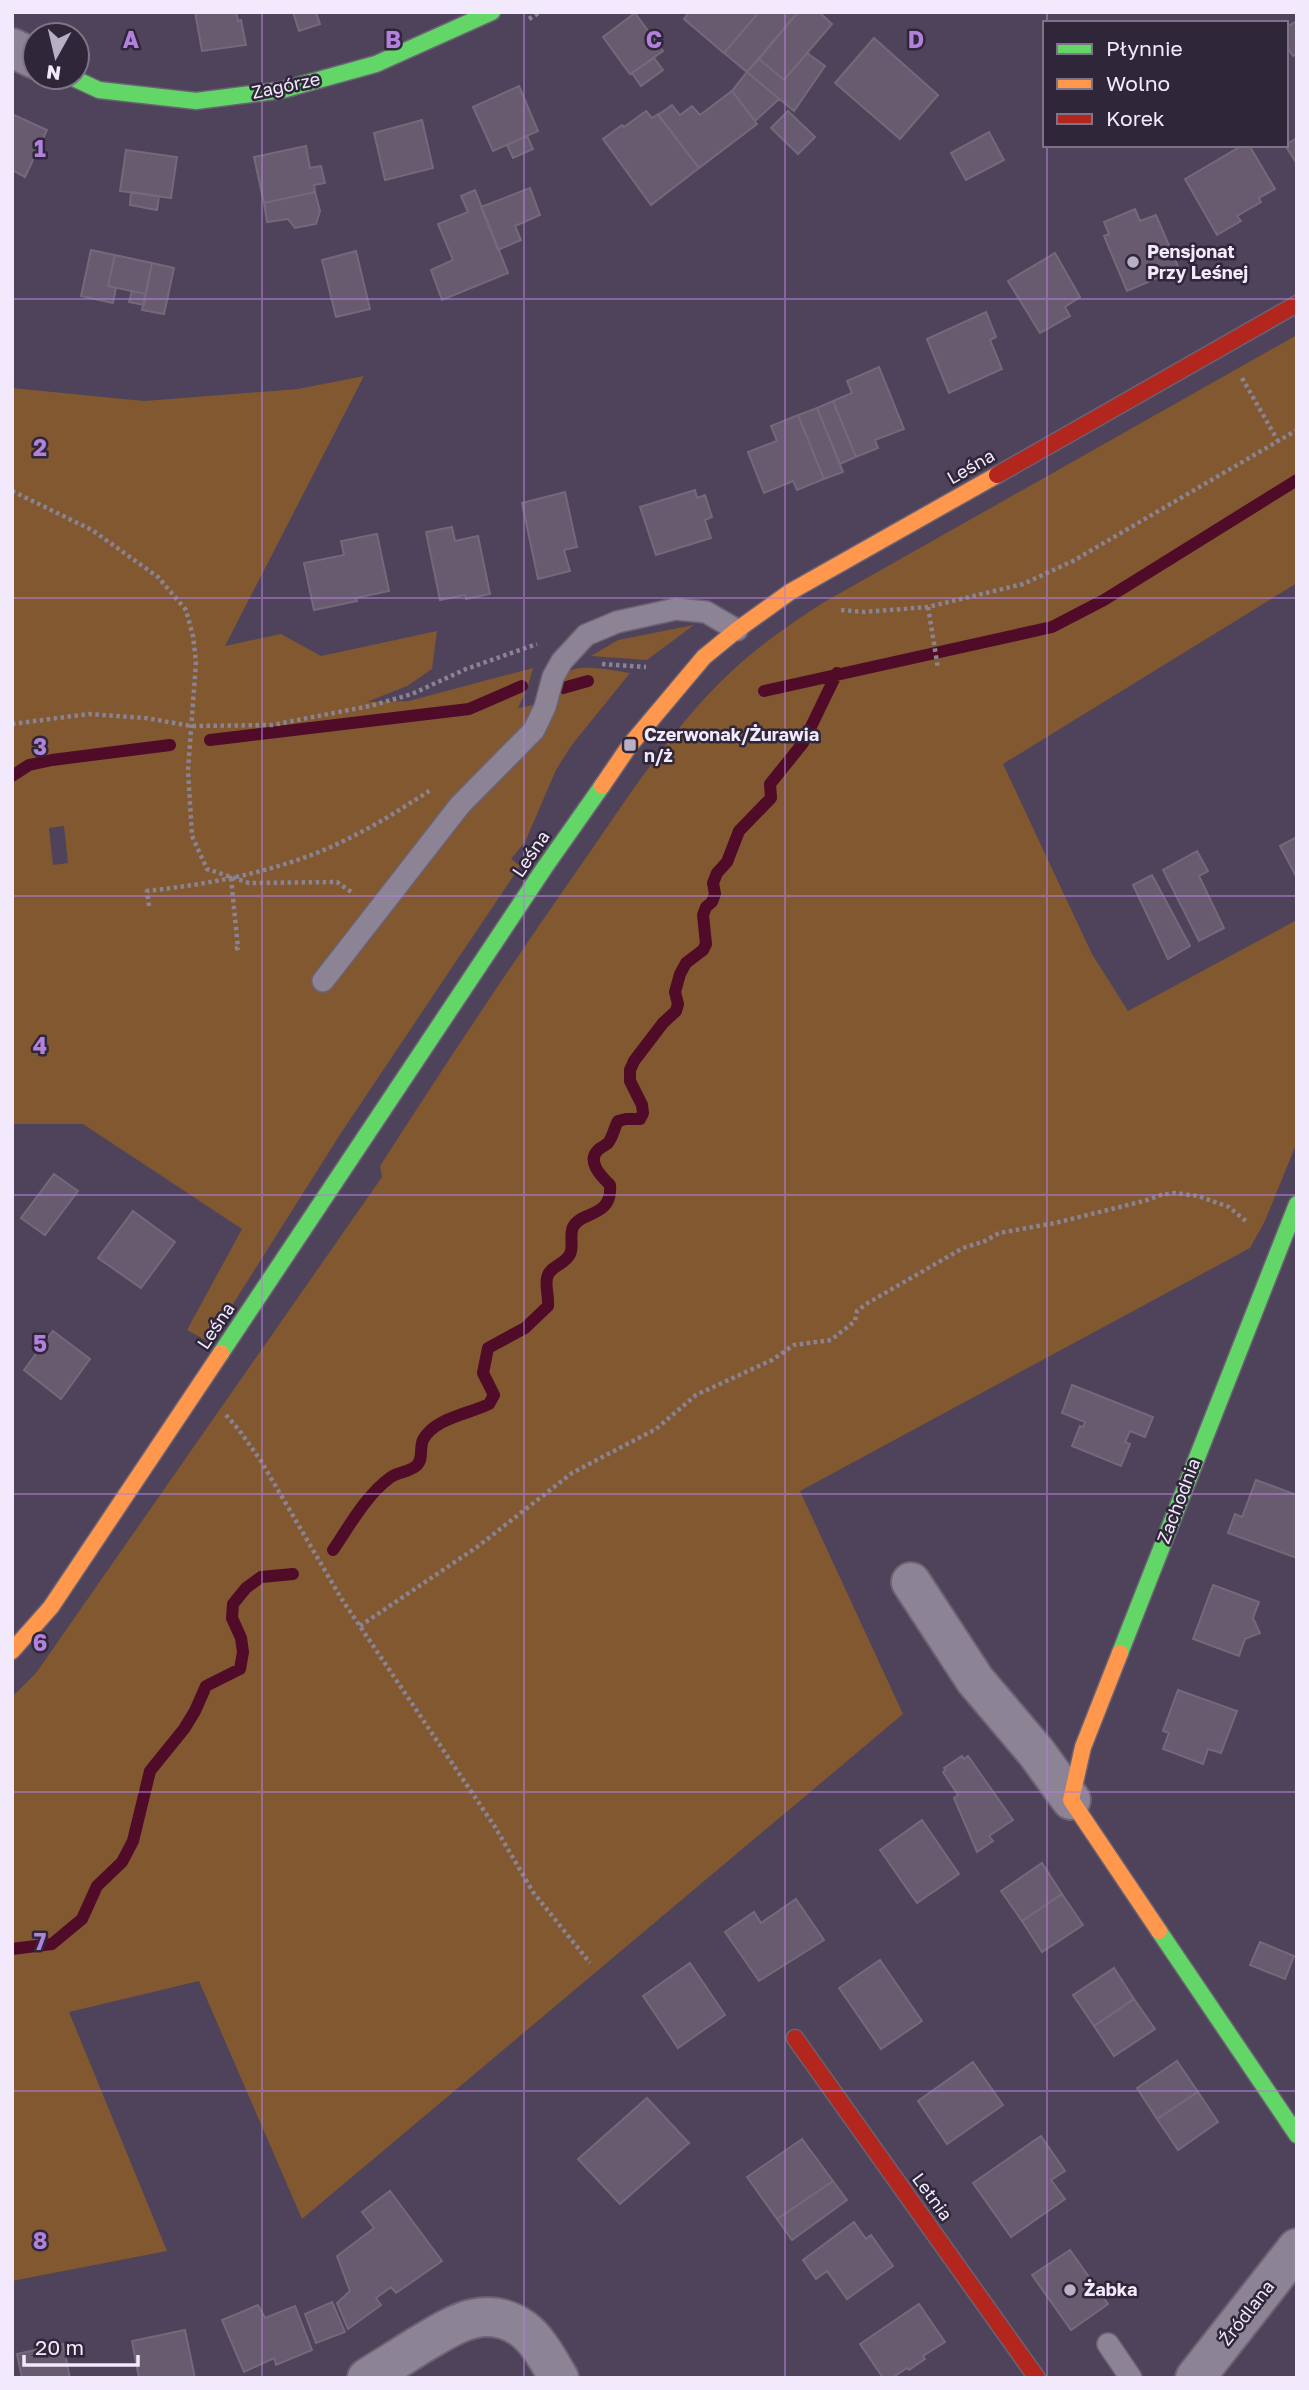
<svg xmlns="http://www.w3.org/2000/svg" width="1309" height="2390" font-family="'Golos Text',sans-serif">
<rect width="100%" height="100%" fill="#4e435a"/>
<path fill="#815830" fill-rule="evenodd" d="M1297,335V583L1003,764L1092,954L1128,1011L1297,920V1142L1265,1221L1250,1248L800,1491L903,1714L302,2219L199,1981L69,2012L167,2251L12,2281V1697L36,1673L382,1177L380,1166C443,1068 507,971 574,875C626,801 675,720 744,660C770,638 797,619 826,601Z
M364,376L225,646L281,634L321,656L437,631L432,669L407,686L367,702L409,701L533,668L527,689L518,708L555,701C558,693 560,682 565,675C575,661 616,671 630,673L571,746L556,770L525,842L511,859L520,866L341,1133L209,1342L187,1330L242,1229L83,1124H12V388L144,401L298,389ZM64,826L68,863L53,865L49,828Z
M694,625L647,660L591,656L618,640Z"/>
<g fill="none" stroke-linecap="round" stroke-linejoin="round">
<path stroke="#4f0b27" stroke-width="12" d="M563,688L588,681
M764,691L1052,627L1104,600L1297,480
M210,740L469,709L522,686
M12,776L29,765L52,760L170,745
M333,1550C350,1525 366,1495 391,1477C398,1472 409,1472 416,1466C424,1459 419,1449 423,1440C434,1418 469,1414 489,1404L494,1395L483,1373L488,1348L525,1328L548,1306C549,1297 545,1286 547,1278C549,1266 565,1265 570,1254C574,1246 569,1236 573,1227C580,1211 613,1218 610,1185C602,1177 586,1162 598,1150C601,1147 605,1146 608,1143C613,1137 614,1128 618,1121L626,1119H640L643,1113L642,1105L630,1081V1070L634,1061L663,1023L676,1011L678,1004L675,992L680,974L686,963L703,950L706,944L703,915L706,907L712,902L715,894L713,883L717,873L727,862L739,831L771,798L770,784L803,743L837,673
M12,1949L52,1944L82,1919L97,1886L122,1862L133,1841L150,1771L184,1729L195,1711L206,1686L240,1669L243,1652L241,1638L232,1618L233,1604L246,1588L261,1577L293,1574"/>
</g>
<path fill="#685a6f" stroke="#74697a" stroke-width="2" d="M195,12H236L238,21L241,20L246,45L202,51Z
M293,12H316L320,24L299,31Z
M689,12H759L724,53L684,19Z
M759,12H798L747,72L724,53Z
M798,12H819L832,24L784,80L759,59Z
M635,13L663,51L630,74L603,37Z
M1297,21V54L1293,56L1286,46V27Z
M874,38L938,95L900,139L835,83Z
M807,53L825,66L794,111L747,72L759,59L784,80Z
M654,58L663,70L641,86L632,73Z
M747,72L779,99L755,121L732,91Z
M519,86L538,131L493,151L473,107Z
M732,91L757,124L699,168L658,115L672,105L680,115L692,106L700,115Z
M646,111L652,118L658,114L699,168L651,205L603,139L622,125L624,127Z
M788,111L815,137L798,154L771,128Z
M14,115L47,130L25,177L12,170V119Z
M422,120L433,168L385,180L374,133Z
M989,132L1004,160L966,180L951,153Z
M527,136L533,149L513,158L507,145Z
M1297,138V164L1285,145Z
M1243,145H1249L1275,189L1259,198L1261,202L1237,216L1241,221L1217,235L1185,179Z
M306,146L310,168L321,166L325,183L314,185L315,192L264,203L254,157Z
M126,150L177,157L171,198L120,191Z
M530,188L540,215L515,226L521,240L498,250L481,207Z
M475,190L508,273L442,300L431,270L453,260L438,224L468,212L461,196Z
M131,192L159,196L157,210L130,205Z
M315,192L320,211L316,224L295,228L288,219L267,222L264,203Z
M1135,209L1140,221L1156,215L1179,269L1127,291L1104,236L1109,234L1104,222Z
M91,250L115,255L108,286L116,288L113,303L81,296Z
M356,251L370,309L336,317L322,260Z
M1055,253L1080,297L1065,307L1070,316L1040,333L1008,281Z
M115,255L152,263L146,294L108,286Z
M152,263L174,268L164,314L142,310Z
M132,291L146,294L144,305L129,302Z
M986,312L996,337L990,340L1002,369L949,393L927,339Z
M879,367L904,429L875,440L878,448L856,457L833,401L852,393L847,381Z
M833,401L856,457L840,464L817,408Z
M817,408L843,472L824,479L798,415Z
M798,415L824,479L797,490L793,481L764,493L748,452L777,441L771,426Z
M695,490L697,498L705,495L712,517L705,520L711,538L656,555L640,507Z
M565,492L577,547L564,550L570,571L538,579L522,503Z
M452,527L455,541L478,536L490,594L466,599L465,595L440,600L426,532Z
M377,534L389,591L356,598L357,601L314,610L304,563L344,555L341,541Z
M1297,837V878L1280,846Z
M1197,851L1208,871L1199,876L1224,928L1199,941L1163,870Z
M1152,875L1190,946L1168,959L1133,885Z
M54,1174L78,1191L45,1235L21,1218Z
M133,1211L175,1242L141,1288L98,1258Z
M53,1331L90,1359L61,1399L24,1370Z
M1072,1385L1153,1417L1145,1437L1130,1431L1125,1442L1130,1444L1121,1466L1072,1446L1080,1426L1083,1427L1085,1422L1062,1413Z
M1256,1480L1297,1495V1558L1228,1533L1235,1514L1242,1517Z
M1213,1585L1259,1602L1253,1618L1260,1633L1245,1639L1239,1656L1193,1639Z
M1178,1690L1237,1711L1221,1753L1208,1749L1203,1764L1163,1749L1169,1733L1163,1731Z
M962,1756L964,1759L968,1756L1013,1820L989,1836L993,1841L977,1852L954,1798L958,1795L943,1772L946,1770L944,1768Z
M922,1820L959,1874L917,1903L880,1850Z
M1042,1863L1062,1894L1022,1921L1001,1891Z
M1062,1894L1083,1925L1042,1952L1022,1921Z
M796,1899L824,1940L759,1981L725,1932L754,1912L761,1923Z
M1260,1942L1294,1956L1285,1979L1250,1965Z
M880,1960L922,2021L881,2049L839,1988Z
M690,1963L725,2015L678,2048L643,1996Z
M1114,1968L1134,1999L1094,2026L1073,1995Z
M1134,1999L1155,2029L1114,2056L1094,2026Z
M1177,2061L1198,2092L1157,2119L1137,2088Z
M973,2062L1003,2105L947,2144L918,2101Z
M1198,2092L1218,2122L1178,2150L1157,2119Z
M647,2098L689,2143L620,2204L578,2159Z
M1041,2136L1065,2171L1051,2180L1065,2199L1011,2237L973,2183Z
M802,2139L833,2181L777,2219L747,2177Z
M833,2181L847,2200L792,2240L777,2219Z
M390,2191L442,2261L396,2293L391,2287L376,2298L381,2305L348,2329L337,2303L350,2291L337,2256L374,2228L362,2212Z
M854,2222L866,2239L871,2235L893,2266L847,2299L827,2271L816,2279L803,2260Z
M1070,2250L1108,2304L1071,2330L1032,2275Z
M332,2302L345,2332L316,2343L305,2314Z
M919,2304L945,2342L923,2356L925,2359L909,2370L907,2368L892,2378H883L860,2344Z
M258,2305L265,2318L295,2306L312,2350L276,2365L274,2358L244,2372L222,2320Z
M185,2330L195,2378H139L132,2341Z
M63,2344L70,2378H22L17,2354Z"/>
<g fill="none" stroke-linecap="round" stroke-linejoin="round">
<defs>
<path id="lane" d="M323,981L460,805L534,730L545,707L553,677L562,661L586,635L617,622L676,609L706,612L737,630
M1108,2344L1131,2378"/>
<path id="street" d="M12,48L35,59
M911,1582L975,1680L1036,1752L1071,1800
M367,2378C384,2367 401,2357 418,2346C452,2326 485,2302 523,2329C539,2341 549,2362 559,2378
M1195,2378L1297,2248"/>
<path id="fast" d="M71,77L99,90L196,101L282,90L376,64L492,12
M221,1353L545,867L602,786
M1120,1653L1297,1204
M1159,1931L1297,2135"/>
<path id="slow" d="M602,786L630,745L704,657L737,630L790,592L997,475
M12,1651L51,1607L221,1353
M1120,1653L1083,1747L1071,1800L1159,1931"/>
<path id="jam" d="M997,475L1297,304
M795,2038L1037,2378"/>
</defs>
<use href="#lane" stroke="#6b6274" stroke-width="24"/>
<use href="#street" stroke="#6b6274" stroke-width="42"/>
<use href="#fast" stroke="#6b6274" stroke-width="19"/>
<use href="#slow" stroke="#6b6274" stroke-width="19"/>
<use href="#jam" stroke="#6b6274" stroke-width="19"/>
<path stroke="#8a8392" stroke-width="4.5" stroke-dasharray="3.5 3.5" stroke-linecap="butt" d="M529,19L540,12
M1242,378L1278,441
M12,491L92,530L158,577L186,610L193,636L196,662L188,770L192,836L207,869L249,883L337,882L354,894
M928,607L938,668
M841,610L864,612L928,607L1023,584L1073,561L1297,430
M602,664L646,667
M12,724L89,714L146,718L191,726L272,725L370,706L412,694L466,669L537,644
M231,878L238,948L233,949
M149,906L147,891C220,883 296,868 361,832C385,820 408,804 431,790
M226,1415L239,1430L261,1461L341,1598L495,1827L533,1892L590,1963
M360,1626L477,1547L572,1473L656,1429L696,1395L772,1360L794,1345L831,1340L855,1321L857,1311L866,1304L963,1248L985,1241L999,1233L1055,1223L1144,1201L1161,1195L1175,1193L1198,1196L1229,1207L1247,1222"/>
<use href="#lane" stroke="#8c8495" stroke-width="21"/>
<use href="#street" stroke="#8c8495" stroke-width="38"/>
<use href="#fast" stroke="#63d668" stroke-width="16"/>
<use href="#slow" stroke="#ff974d" stroke-width="16"/>
<use href="#jam" stroke="#b3261e" stroke-width="16"/>
</g>
<path fill="none" stroke="#b181db" stroke-width="2" stroke-opacity="0.55" d="M262,12V2378M524,12V2378M785,12V2378M1047,12V23M1047,145V2378M12,299H1297M12,598H1297M12,896H1297M12,1195H1297M12,1494H1297M12,1792H1297M12,2091H1297"/>
<g fill="#b9afc4" stroke="#2f2739" stroke-width="2.5">
<circle cx="1133" cy="262" r="7"/>
<rect x="623" y="738" width="14" height="14" rx="3.5"/>
<circle cx="1070" cy="2290" r="7"/>
</g>
<g text-anchor="middle" stroke-width="5" stroke-linejoin="round" paint-order="stroke">
<g font-size="18" fill="#f2e9fd" stroke="#2f2739">
<text transform="translate(286 86) rotate(-12)" y="6">Zagórze</text>
<text transform="translate(971 467) rotate(-30)" y="6">Leśna</text>
<text transform="translate(531 854) rotate(-56)" y="6">Leśna</text>
<text transform="translate(216 1326) rotate(-56)" y="6">Leśna</text>
<text transform="translate(1179 1501) rotate(-69)" y="6">Zachodnia</text>
<text transform="translate(932 2197) rotate(54)" y="6">Letnia</text>
<text transform="translate(1247 2313) rotate(-52)" y="6">Źródlana</text>
</g>
<g font-size="18" font-weight="bold" fill="#f2e9fd" stroke="#2f2739" text-anchor="start">
<text x="1147" y="258">Pensjonat<tspan x="1147" dy="21">Przy Leśnej</tspan></text>
<text x="644" y="741">Czerwonak/Żurawia<tspan x="644" dy="21">n/ż</tspan></text>
<text x="1084" y="2296">Żabka</text>
</g>
</g>
<g font-size="23" text-anchor="middle" font-weight="bold" fill="#b181db" stroke="#2f2739" stroke-width="5" stroke-linejoin="round" paint-order="stroke">
<text x="131" y="48">A</text>
<text x="393" y="48">B</text>
<text x="654" y="48">C</text>
<text x="916" y="48">D</text>
<text x="40" y="157">1</text>
<text x="40" y="456">2</text>
<text x="40" y="755">3</text>
<text x="40" y="1054">4</text>
<text x="40" y="1352">5</text>
<text x="40" y="1651">6</text>
<text x="40" y="1950">7</text>
<text x="40" y="2249">8</text>
</g>
<rect width="1309" height="2390" fill="none" stroke="#f2e9fd" stroke-width="28"/>
<rect x="1043" y="21" width="245" height="126" fill="#2f2739" stroke="#7d7587" stroke-width="2"/>
<rect x="1057" y="44" width="35" height="10" fill="#63d668" stroke="#7d7587" stroke-width="2"/>
<text x="1106" y="56" font-size="21" fill="#f2e9fd">Płynnie</text>
<rect x="1057" y="79" width="35" height="10" fill="#ff974d" stroke="#7d7587" stroke-width="2"/>
<text x="1106" y="91" font-size="21" fill="#f2e9fd">Wolno</text>
<rect x="1057" y="114" width="35" height="10" fill="#b3261e" stroke="#7d7587" stroke-width="2"/>
<text x="1106" y="126" font-size="21" fill="#f2e9fd">Korek</text>
<g transform="translate(56 56) rotate(188)"><circle r="33" fill="#2f2739" stroke="#7d7587" stroke-width="2"/>
<path d="M0-5L12 26L0 18L-12 26Z" fill="#b9afc4"/>
<text y="-10" font-size="19" font-weight="bold" text-anchor="middle" fill="#f2e9fd">N</text>
</g>
<path d="M24 2355v10h114v-10" fill="none" stroke="#f2e9fd" stroke-width="3.5"/>
<text x="35" y="2355" font-size="21" fill="#f2e9fd" stroke="#2f2739" stroke-width="5" paint-order="stroke">20 m</text>
</svg>
